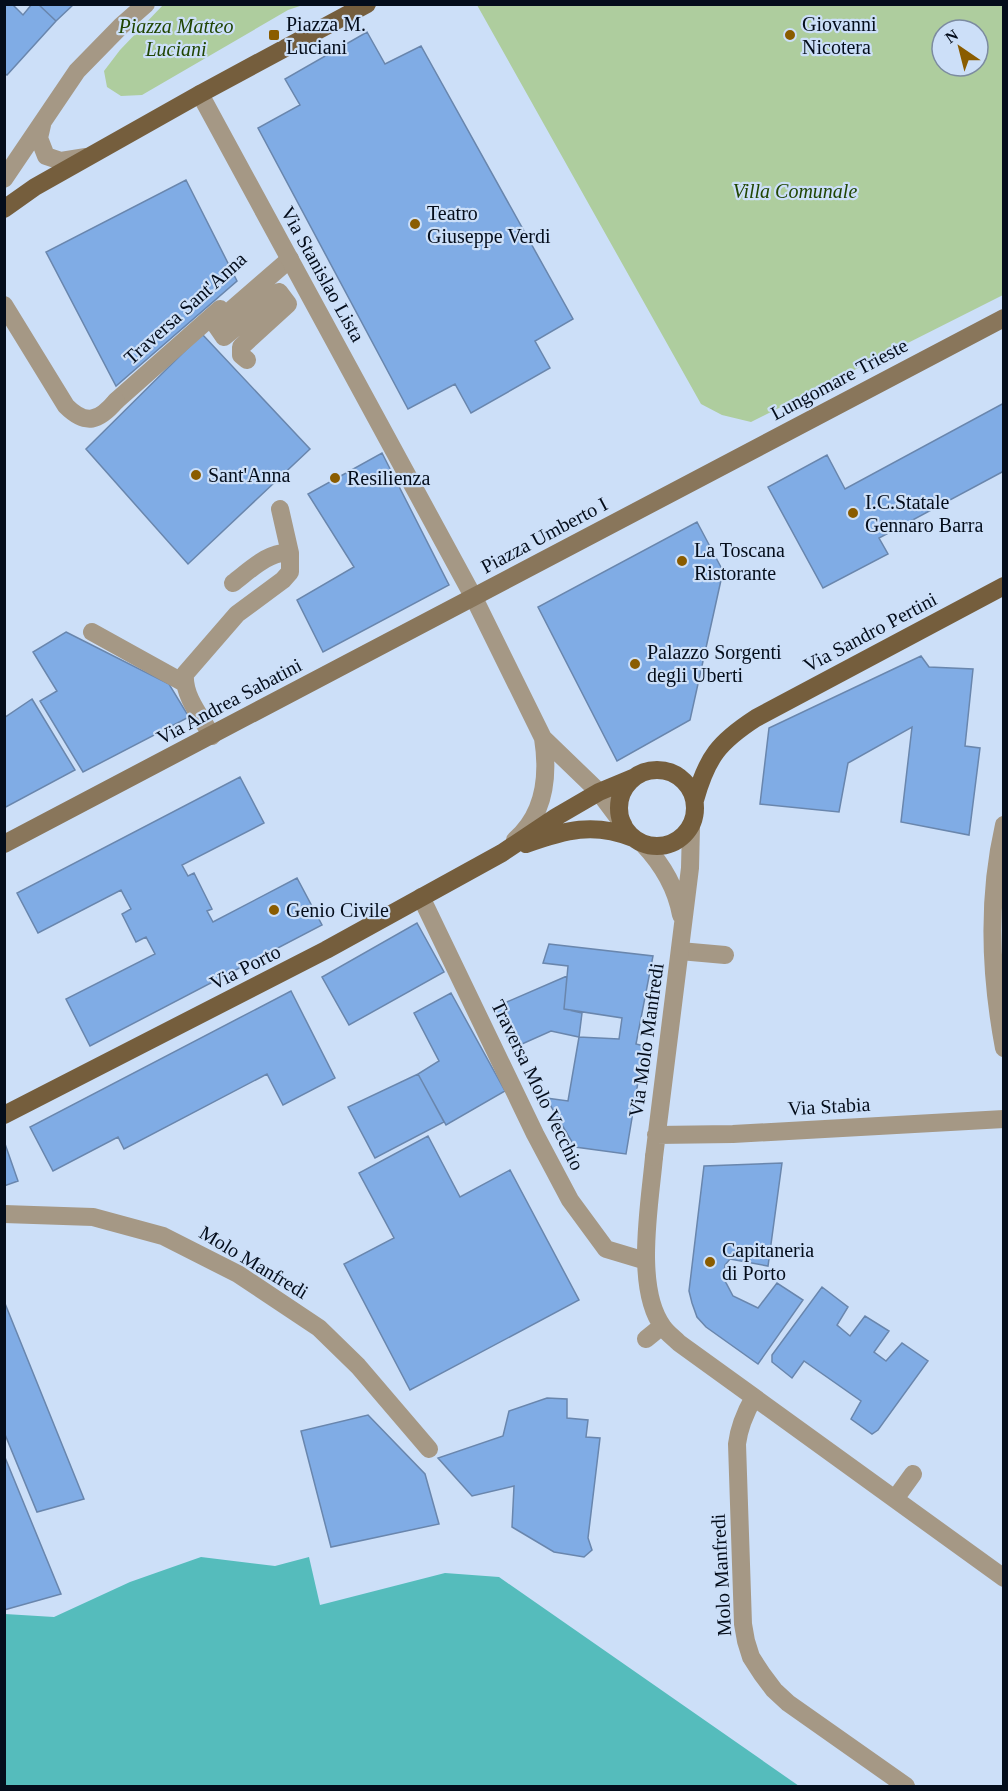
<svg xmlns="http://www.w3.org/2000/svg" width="1008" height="1791" font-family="'Times New Roman',serif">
<rect width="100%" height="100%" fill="#ccdff8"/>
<path fill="#aecd9e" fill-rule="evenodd" d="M163,5V4L303,5L288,10L142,95L121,96L107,87L104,71L120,50Z
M477,5H1003V295L751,422L722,415L701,404ZM942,30H978V66H942Z"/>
<path fill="#55bcbc" d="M201,1557L275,1566L309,1557L320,1605L445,1573L499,1577L799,1786H5V1614L54,1617L130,1582Z"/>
<path fill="#80ace5" stroke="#6986ad" stroke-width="1.5" d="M4,4H12L23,15L32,4H38L56,21L7,75L4,73Z
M38,4H74L56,21Z
M367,32L385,64L421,46L573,319L535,341L550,368L471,413L455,384L408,409L258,128L300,105L285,79Z
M186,180L237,281L116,386L46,252Z
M202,334L310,449L188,564L86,449Z
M1004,403V471L879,538L888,554L823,588L768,487L827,455L845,489Z
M382,453L449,585L323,652L297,600L354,567L308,494Z
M697,522L723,571L690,720L617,761L538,607Z
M66,632L169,684L189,717L83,772L40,701L57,691L33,652Z
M921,656L929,667L973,669L965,746L980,748L969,835L901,822L912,727L848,763L839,812L760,804L769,728Z
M32,699L75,770L4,808V718Z
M240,777L264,823L182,865L188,876L194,873L212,909L207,911L213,922L297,878L322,925L90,1046L66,999L155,954L146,937L136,942L122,914L131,909L121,890L38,933L17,893Z
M417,923L444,972L349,1025L322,977Z
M549,944L653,956L636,1044L644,1046L626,1154L575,1147L546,1098L568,1101L579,1037L619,1039L622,1018L564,1009L568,966L543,963Z
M567,976L564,1009L582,1013L579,1037L551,1031L513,1048L493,1008Z
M291,991L335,1078L283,1105L267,1074L124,1149L118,1137L53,1171L30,1127Z
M451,993L505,1091L446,1125L418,1074L439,1061L414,1013Z
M418,1074L444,1122L375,1158L348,1107Z
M428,1136L460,1197L510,1170L579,1300L410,1390L344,1264L394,1238L359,1173Z
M4,1141L18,1181L4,1186Z
M782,1163L768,1266L730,1259L725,1265L723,1277L733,1296L758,1308L777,1283L803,1300L758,1364L706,1327L697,1317L692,1303L689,1291L704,1166Z
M822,1287L848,1307L837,1325L850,1336L865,1316L889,1331L874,1352L886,1361L902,1343L928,1361L878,1430L872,1434L851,1419L861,1401L804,1361L792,1378L772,1362V1355Z
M4,1301L84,1499L37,1512L4,1432Z
M547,1398L567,1399V1418L588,1420L586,1437L600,1438L588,1538L592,1550L584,1557L554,1552L512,1527L514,1486L472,1496L438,1458L503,1436L509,1411Z
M368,1415L425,1474L439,1524L331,1547L301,1431Z
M4,1455L61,1594L4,1610Z"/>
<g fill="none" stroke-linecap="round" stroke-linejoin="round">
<path stroke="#a59885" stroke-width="18" d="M421,897L535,1134L570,1200L606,1249L646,1261
M680,951L725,955
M654,1157C650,1203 634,1288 663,1327C667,1333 674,1338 679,1343L1004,1578
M4,1214L93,1217L163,1236L238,1274L319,1328L358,1366L429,1449
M646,1339L662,1326
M754,1397C745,1413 739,1427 737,1444L743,1624L746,1641L751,1657L762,1674L774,1690L788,1703L906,1786
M895,1499L913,1474"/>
<path stroke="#a59885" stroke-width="18" d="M247,360L241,355V347L288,304L279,292L224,337L215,324L290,259
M116,401L220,309"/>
<path stroke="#a59885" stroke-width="18" d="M42,125L39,138L46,156L61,161L86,157
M4,179L77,71L121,26L146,4
M4,305L66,406C86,426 99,421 116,401
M233,583C249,571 270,550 290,553
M92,632L184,683
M212,736C201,717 183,696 185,674L237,614L283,580L290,572V553L280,509
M1004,825C987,899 990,974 1004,1048
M643,844C662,864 676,887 681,915
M656,1135L733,1134L1004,1119
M654,1157L690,868L691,827"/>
<path stroke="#a59885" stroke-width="18" d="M200,94L474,598L543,738C549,776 545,814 515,840
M543,738L599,792L623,824"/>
<path stroke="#89765b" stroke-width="18" d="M4,844L1004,318"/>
<path stroke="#755e3d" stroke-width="18" d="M4,209L35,187L200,94L367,4
M619 808a38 38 0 1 1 76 0a38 38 0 1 1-76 0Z
M695,800C707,757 719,742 756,718L1004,586
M526,844C565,830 594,822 633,838
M4,1115L326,950L502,853L556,817L599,792L635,777"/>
</g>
<g fill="#8a5c00" stroke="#ccdff8" stroke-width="2">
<rect x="268" y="29" width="12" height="12" rx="3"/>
<circle cx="790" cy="35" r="6"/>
<circle cx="415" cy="224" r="6"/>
<circle cx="196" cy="475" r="6"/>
<circle cx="335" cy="478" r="6"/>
<circle cx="853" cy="513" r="6"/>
<circle cx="682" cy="561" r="6"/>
<circle cx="635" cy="664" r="6"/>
<circle cx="274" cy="910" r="6"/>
<circle cx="710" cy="1262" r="6"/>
</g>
<g text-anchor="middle" stroke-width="4.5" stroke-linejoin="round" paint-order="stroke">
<g font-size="20" fill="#040d1b" stroke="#ccdff8" text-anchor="start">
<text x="286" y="31">Piazza M.<tspan x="286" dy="23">Luciani</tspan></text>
<text x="802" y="31">Giovanni<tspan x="802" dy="23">Nicotera</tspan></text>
<text x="427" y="220">Teatro<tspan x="427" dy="23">Giuseppe Verdi</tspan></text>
<text x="208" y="482">Sant'Anna</text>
<text x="347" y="485">Resilienza</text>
<text x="865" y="509">I.C.Statale<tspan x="865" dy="23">Gennaro Barra</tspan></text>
<text x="694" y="557">La Toscana<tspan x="694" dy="23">Ristorante</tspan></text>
<text x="647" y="659">Palazzo Sorgenti<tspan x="647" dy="23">degli Uberti</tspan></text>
<text x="286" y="917">Genio Civile</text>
<text x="722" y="1257">Capitaneria<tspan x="722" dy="23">di Porto</tspan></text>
</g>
<g font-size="20" font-style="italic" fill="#204503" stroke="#ccdff8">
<text x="176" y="33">Piazza Matteo<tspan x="176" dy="23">Luciani</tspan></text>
<text x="795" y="198">Villa Comunale</text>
</g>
<g font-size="20" fill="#040d1b" stroke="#ccdff8">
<text transform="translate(323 274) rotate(61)" y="7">Via Stanislao Lista</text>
<text transform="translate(185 308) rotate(-42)" y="7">Traversa Sant'Anna</text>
<text transform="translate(839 379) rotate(-28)" y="7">Lungomare Trieste</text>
<text transform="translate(544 535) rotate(-28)" y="7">Piazza Umberto I</text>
<text transform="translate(870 632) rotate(-28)" y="7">Via Sandro Pertini</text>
<text transform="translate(229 701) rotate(-28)" y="7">Via Andrea Sabatini</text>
<text transform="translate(245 967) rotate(-27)" y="7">Via Porto</text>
<text transform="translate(646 1040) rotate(-82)" y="7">Via Molo Manfredi</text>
<text transform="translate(538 1085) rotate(64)" y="7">Traversa Molo Vecchio</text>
<text transform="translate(829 1106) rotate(-3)" y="7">Via Stabia</text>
<text transform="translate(254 1262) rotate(31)" y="7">Molo Manfredi</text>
<text transform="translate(721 1575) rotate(-93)" y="7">Molo Manfredi</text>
</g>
</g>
<rect width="1008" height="1791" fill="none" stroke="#040d1b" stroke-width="12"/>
<g transform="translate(960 48) rotate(325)"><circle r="28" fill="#ccdff8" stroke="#7c8ba0" stroke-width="1.5"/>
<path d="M0-4.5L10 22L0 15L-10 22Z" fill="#8a5c00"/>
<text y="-9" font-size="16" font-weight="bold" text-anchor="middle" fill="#040d1b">N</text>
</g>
</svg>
